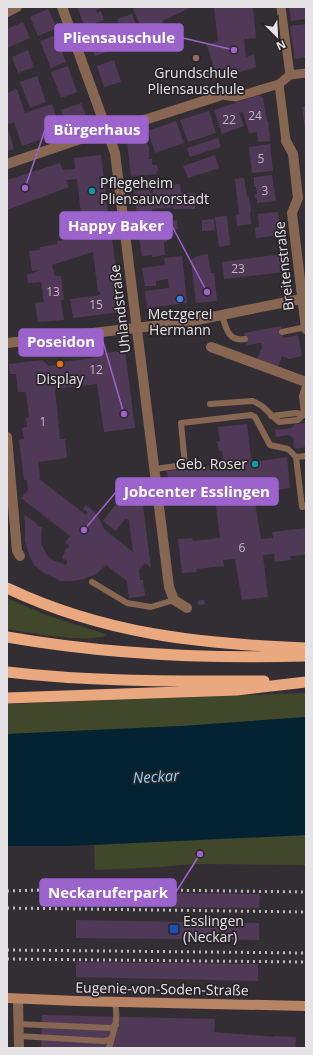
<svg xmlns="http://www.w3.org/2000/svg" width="313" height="1055" font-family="'Open Sans',sans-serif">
<rect width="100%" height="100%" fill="#332e34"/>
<path fill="#404829" d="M7,598L46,615L105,634V636C83,643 32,633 7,629Z
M306,693V717L182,726L7,734V704Z
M306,835V865L192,864L160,867L95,870L94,845Z"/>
<path fill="#032332" d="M306,717V835L67,846H7V734L182,726Z"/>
<path fill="#503956" d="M77,7H104L96,10L97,13L101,11L104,20L85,27Z
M137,7H190L187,8L188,9L162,21L166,29L143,39L140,32L143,31L133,9Z
M214,7H253L256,38L244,39L246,57L254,54L256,67L215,80L206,74L205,72L214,68L207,45L218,41Z
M289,7H306V19L291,21Z
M48,9L57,28L38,36L30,17Z
M132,14L142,41L126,47L117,19Z
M23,22L30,38L7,48V29Z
M110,24L118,48L95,56L87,32Z
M306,24V57L295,59L290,26Z
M56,35L66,62L51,68L40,41Z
M28,50L34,67L18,73L12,57Z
M114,60L121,82L104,87L97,66Z
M68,66L77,92L61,98L51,72Z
M37,76L46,102L30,108L20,82Z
M17,89L25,113L52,104L62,132L22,146L14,122L7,125V93Z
M259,95L263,98L267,121H268L270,141L258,142L257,132L249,133L243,112L239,113L244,126L222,134L214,110Z
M81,103L88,121L85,126L68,131L61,110Z
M302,107H306V131H305Z
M209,111L216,133L188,142L180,120Z
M176,121L184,143L155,153L148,131Z
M9,131L14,149L7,151V132Z
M144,134L149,148V159H152V165H157L158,171L156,172L157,174L131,176L127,140Z
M218,138L221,147L190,157L187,148Z
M270,144L273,171L252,173L249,147Z
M101,155L108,214L97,215L100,230L111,229L121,312L73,318L70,299L100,295V291L98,292L93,252L52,265L55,276H61L64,300H61L64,320L38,322L35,303L44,302L41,282L28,283L27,275L40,270L32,271L29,251L40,250V247L57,244V241L75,239L74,236L91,234L90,231H93L91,221L82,223L77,179L66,180L69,187L7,210V180L60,163L63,170L75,169L74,158Z
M215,155L219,168L188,178L183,166Z
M272,175L276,201L257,203V198H255V194H257L256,187H254V177Z
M244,178L247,197H249L251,212L250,213L251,224L237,226L236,215L239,214L235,179Z
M180,184L181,193H195V209H173V207H170V208L152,209V214L137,216L134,191L149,190L150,193H153V185Z
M278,212L281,235L256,238L255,228L259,227L258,214Z
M227,216L230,245L219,247L215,217Z
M214,219L215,230L202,231V220Z
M177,220L178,229L173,230L174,234L166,235L167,242H164L165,255L152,257V255L142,256L137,225Z
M208,254L211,273H214L217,301L196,303L191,260L197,256Z
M282,254L285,272L224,279L222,262Z
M182,256L187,303L147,308L145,291L169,288L168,279L156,281V286H145L142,268L165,265L164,258Z
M281,326L283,338L298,335L302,356L289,359L282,356L278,367L257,359L262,348L261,343L247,345L244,333Z
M125,351L135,428L104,432L97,384L55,389L60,439H65L67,458L38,462L40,478L39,479L86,515L88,512L83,509L85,505L90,508L98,516L104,529L133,552L129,520L125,519L116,531L103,521L136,478L140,482L151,568L145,563L139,570L140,580H143L145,596L129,598L127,581L106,565L96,574L84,579L72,581H61L44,573L34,565L30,557L25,541V522L24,516L25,515L37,524V526L42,527L41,543L47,556L53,560L66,565L67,560L62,559L66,548H68L69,545L65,543L70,536L21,498L28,490L27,480H24L19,440L24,439L22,428L27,427L26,418L29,417L26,392H18L16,374H10L9,364L42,360L49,366L55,365V363L100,357L102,353Z
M306,423V447L297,449L294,447L293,438L288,435L276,437L275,430L292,428L295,424Z
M247,424L251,459L254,462L287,457L290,488L258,493L254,497L261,539L273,538L272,532L306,528V555L290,556L291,560L275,562L274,554L263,555L268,597L242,600L235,559L223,560L224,566L196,569L197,572L182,573L178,539L192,538L193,541L220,538L215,498L171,503L167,471L221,465L223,462L222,451H219L217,441H220L218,427Z
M198,600H204L205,604L198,605Z
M76,892L260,894L259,908L76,906Z
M76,920L259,923V940L76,938Z
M76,962L258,964V981L76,977Z
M42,1015L215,1019L214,1032L275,1037L274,1036L296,1037L295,1048H41Z"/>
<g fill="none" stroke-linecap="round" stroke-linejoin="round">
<path stroke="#886752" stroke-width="6" d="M222,315C226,329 229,342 245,339
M282,332L306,327
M210,404L253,401L262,406L279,422L298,420L304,414
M304,414L302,396L306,383
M271,416L296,413L306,415
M296,457L302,507L306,506
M154,469L185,465L181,423L251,415L255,417L270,445L288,449L296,457L306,456
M92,582L127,603L151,607L174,600
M18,1024L111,1028L116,1025
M19,1036L103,1041L110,1040L112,1037
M109,1048C113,1033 120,1017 114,1001"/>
<path stroke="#886752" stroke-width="9" d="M281,7L290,75
M279,84L286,141
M219,96L222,95L236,97L279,84L290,75L306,73"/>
<path stroke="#886752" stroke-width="10" d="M62,7L115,153L169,587L174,600L187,608
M7,12L17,7
M286,141L293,154L298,198L292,213L306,329
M7,164L92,135L135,123L219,96
M211,347L306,382
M7,437L17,551L20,556
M18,999L19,1048"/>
<path stroke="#886752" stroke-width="10" d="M7,343L187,322L306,298"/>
<path stroke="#b98464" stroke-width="10" d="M7,998L77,1001L306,1006"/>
<path stroke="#eaa87e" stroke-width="11" d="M7,588C104,634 200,644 306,648
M7,637C105,654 206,659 306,656
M7,672C92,682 178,681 264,681
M7,698L237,690L306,682"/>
<path stroke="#bdbabe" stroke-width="3" stroke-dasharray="2 4" stroke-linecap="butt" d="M7,891L80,889L306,892
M7,908L306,912
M7,950L306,953
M7,959L306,962"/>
</g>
<circle fill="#8d6e63" stroke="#29242a" stroke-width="1.5" cx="196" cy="58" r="4"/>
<g fill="#0f9aa8" stroke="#29242a" stroke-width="1.5">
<circle cx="92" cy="191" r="4"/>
<circle cx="255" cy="464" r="4"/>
</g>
<circle fill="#3f7fe0" stroke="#29242a" stroke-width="1.5" cx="180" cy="299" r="4"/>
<circle fill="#e8710a" stroke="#29242a" stroke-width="1.5" cx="60" cy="364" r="4"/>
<rect fill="#1a4fb4" stroke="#29242a" stroke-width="1.5" x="169" y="924" width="10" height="10" rx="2"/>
<g text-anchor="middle" stroke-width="3.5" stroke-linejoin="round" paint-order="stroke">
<g font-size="12" fill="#c0b8c3">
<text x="255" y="120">24</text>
<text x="229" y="124">22</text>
<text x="261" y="163">5</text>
<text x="265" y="195">3</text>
<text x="238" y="273">23</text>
<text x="53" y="296">13</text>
<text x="96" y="309">15</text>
<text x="96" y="374">12</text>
<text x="43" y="426">1</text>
<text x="242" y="552">6</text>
</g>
<g font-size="14" fill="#e6e3e7" stroke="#29242a">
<text x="196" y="78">Grundschule<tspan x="196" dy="16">Pliensauschule</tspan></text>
<text x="100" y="188" text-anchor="start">Pflegeheim<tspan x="100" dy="16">Pliensauvorstadt</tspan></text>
<text x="180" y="319">Metzgerei<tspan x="180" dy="16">Hermann</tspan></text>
<text x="60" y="384">Display</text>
<text x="247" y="469" text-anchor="end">Geb. Roser</text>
<text x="183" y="926" text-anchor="start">Esslingen<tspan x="183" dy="16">(Neckar)</tspan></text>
</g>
<g font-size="14" fill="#e6e3e7" stroke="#29242a">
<text transform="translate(284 266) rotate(-96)" y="5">Breitenstraße</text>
<text transform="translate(120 309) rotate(-97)" y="5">Uhlandstraße</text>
<text transform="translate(162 989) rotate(1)" y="5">Eugenie-von-Soden-Straße</text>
</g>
<g font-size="15" font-style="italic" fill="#8bd2f6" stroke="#29242a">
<text transform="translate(156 777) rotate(-3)" y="5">Neckar</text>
</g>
</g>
<path fill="none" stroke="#9b63cb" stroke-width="1.5" d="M234 50L183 38M25 188L45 130M207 292L172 226M124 414L103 342M84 530L116 492M200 854L176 892"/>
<g fill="#9b63cb" stroke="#29242a" stroke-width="1.5">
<circle cx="234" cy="50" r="4"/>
<circle cx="25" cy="188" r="4"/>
<circle cx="207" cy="292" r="4"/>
<circle cx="124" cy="414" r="4"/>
<circle cx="84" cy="530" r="4"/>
<circle cx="200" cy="854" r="4"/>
</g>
<g fill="#9b63cb" stroke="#9b63cb" stroke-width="1.5">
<rect x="55" y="24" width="128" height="27" rx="4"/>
<rect x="45" y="116" width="103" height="27" rx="4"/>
<rect x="60" y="212" width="112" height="27" rx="4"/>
<rect x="19" y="329" width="84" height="27" rx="4"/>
<rect x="116" y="478" width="162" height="27" rx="4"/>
<rect x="40" y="879" width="136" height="27" rx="4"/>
</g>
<g font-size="15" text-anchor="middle" font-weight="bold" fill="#fff">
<text x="119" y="43">Pliensauschule</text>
<text x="97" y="135">Bürgerhaus</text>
<text x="116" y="231">Happy Baker</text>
<text x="61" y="347">Poseidon</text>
<text x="197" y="497">Jobcenter Esslingen</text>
<text x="108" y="898">Neckaruferpark</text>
</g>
<rect width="313" height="1055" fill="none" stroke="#e6e3e7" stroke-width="16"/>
<g transform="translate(277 36) rotate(156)" stroke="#29242a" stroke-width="3" paint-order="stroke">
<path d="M0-3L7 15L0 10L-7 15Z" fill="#e6e3e7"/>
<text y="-6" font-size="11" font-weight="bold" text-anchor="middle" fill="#e6e3e7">N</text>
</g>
</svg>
